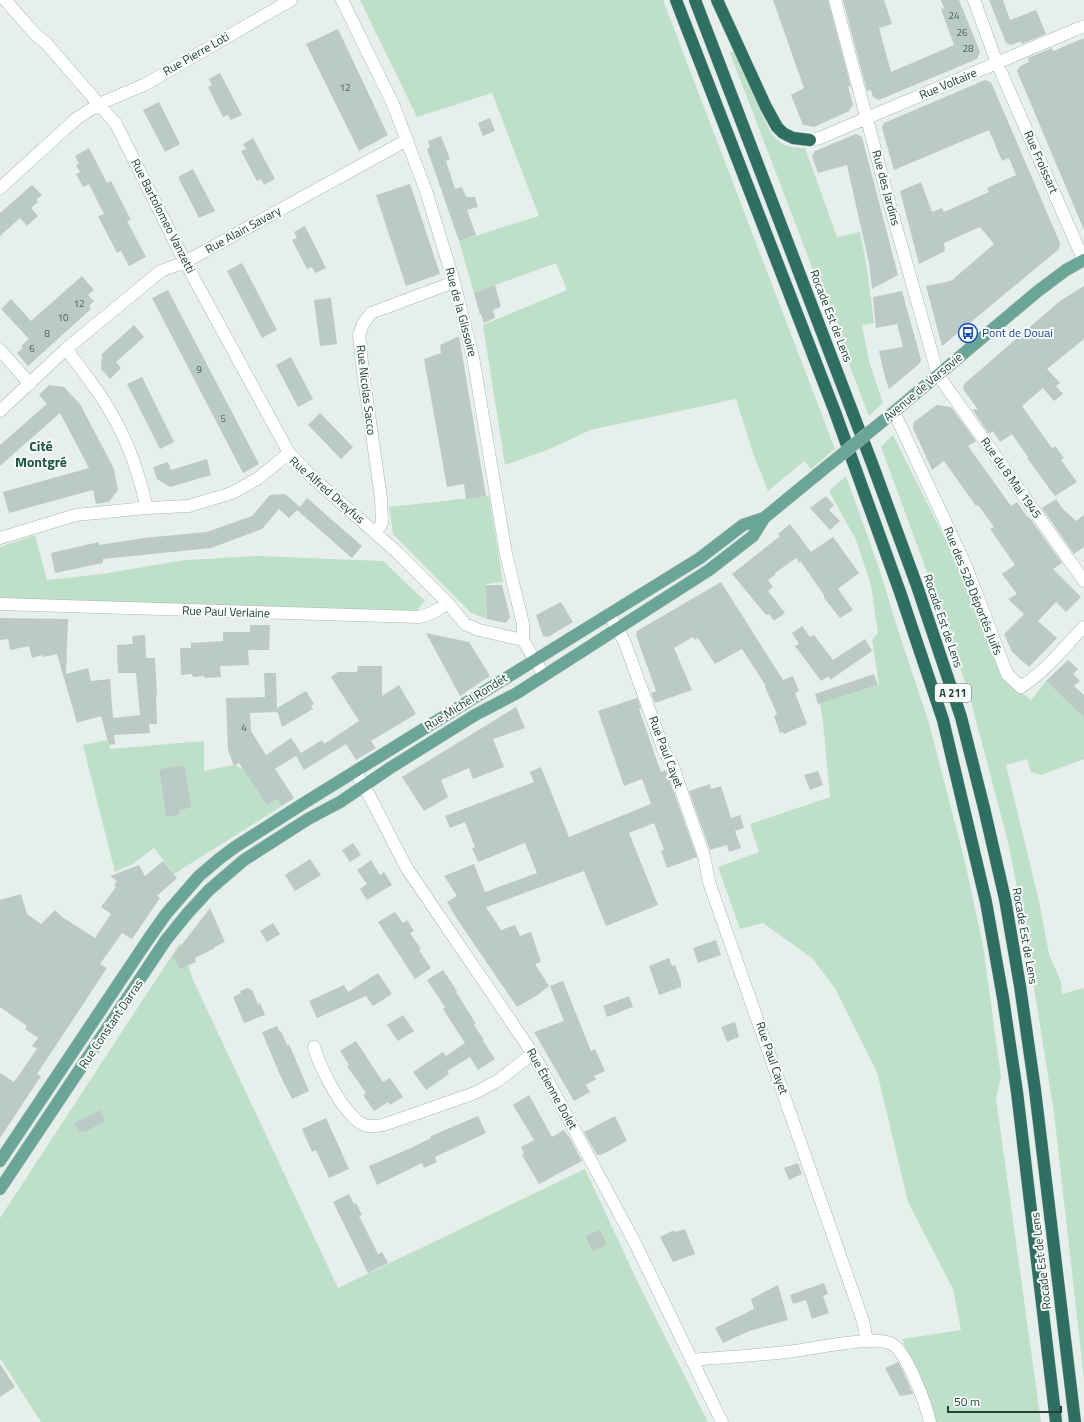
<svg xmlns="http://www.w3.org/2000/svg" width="1084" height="1422" font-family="'Titillium Web',sans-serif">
<rect width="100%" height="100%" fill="#e6efeb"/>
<path fill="#bfe0c8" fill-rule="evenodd" d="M360,0H663L835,449L811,469L804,461L768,491L753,453L736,399L590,430L550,449L505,465L483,325L567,290L556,263L474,293L459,241L539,216L492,93L417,117Z
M733,51L769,129C778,144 787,148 805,148L837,237L860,232L867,268L874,323L862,325L869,361L883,403L869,416L730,53Z
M893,435L959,567L1002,677L1031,700L1046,681L1084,718V759L1041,775L1031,772L1027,759L1006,765L1039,901L1049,954L1061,982L1062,994L1084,988V1379L1054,1113L1022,913L1008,842L969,694L930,580L881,447Z
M846,476L880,571L899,633L929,723L964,858L983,945L1001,1077L996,1098L1041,1422H933L930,1407L902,1339L961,1330L953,1289L908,1202L877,1072L835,988L812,958L763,923L740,929L718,867L759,852L750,824L830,797L823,723L820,703L879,685L872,640L878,633L871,585L856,540L829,491Z
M489,496L503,582L486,584L487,619L471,613L393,534L389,507Z
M35,535L47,580L102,574L185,560L258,556L383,561L425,601L414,613L0,599V547Z
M108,740L110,749L204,741V771L234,765L244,769L267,805L277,799L282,806L174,874L154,848L133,864L115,872L83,745ZM184,765L192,808L179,810V815L166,817L159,769Z
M180,943L194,982L338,1288L585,1169L639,1285L708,1422H41L0,1358V1218Z"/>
<path fill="#bbcac4" d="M773,0H828L851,87L848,86L853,105L849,111L814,127L803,125L791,95L804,88Z
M843,0H884L892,24L879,28L891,72L954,45L941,9L944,8L941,0H959L980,52L977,59L879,100L873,97L871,90L867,91Z
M989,0H1003L1010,20L1036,10L1046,34L1022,44L1021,41L1011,45L1006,43Z
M338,29L388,135L359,151L306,44Z
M1084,38V230L1017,71L1020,66L1029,62L1028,58L1052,48L1053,51Z
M220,73L242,115L231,120L228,115L223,117L208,87L212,85L209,79Z
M985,80L991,82L1060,243L1059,249L942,346L926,286L951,281L994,244L980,227L944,243L945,251L919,264L900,191L921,182L932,212L942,208L944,212L989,192L987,188L1016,175L1009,158L1002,161L989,130L894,170L882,128L884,123Z
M159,102L180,144L165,152L143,110Z
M490,118L495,131L483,136L478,123Z
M856,134L862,137L898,275L872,289L869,263L847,165L818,173L812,156L815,151Z
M441,136L450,159L446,161L455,189L462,187L466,197H475L478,207L467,210L476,235L459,241L427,149L430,147L428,141Z
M253,138L275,179L264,185L261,179L257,181L241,151L246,149L243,144Z
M89,148L107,183L111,181L131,220L127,221L146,257L129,266L121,251L117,253L98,216L104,214L89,184L83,187L76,174L80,172L76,165L79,164L75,156Z
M193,169L215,211L199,218L178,177Z
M410,184L440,274L406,286L376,195Z
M32,185L42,195L36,200L38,202L31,208L38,216L27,226L20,218L0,236V213Z
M305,226L326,268L315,273L312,267L307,269L292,240L297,238L294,232Z
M242,263L277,330L262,338L227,271Z
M82,276L94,290L88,295L94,301L89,306L91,309L28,366L17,353L23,348L21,346L29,339L1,309L11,299L31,321Z
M495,285L501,307L493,310L495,318L484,323L481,314L480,315L474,293Z
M1084,286V339L1047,369L1060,383L1056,386L1063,394L1054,401L1043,388L1022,406L1052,448L1055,446L1064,458L1061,460L1077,482L1055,496L1027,458L1028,457L1012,434L1000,442L993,431L989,434L972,409L978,410L963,389L964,384L1060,301Z
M168,290L259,464L243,473L152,298Z
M902,291L921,360L919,364L889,389L885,378L879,351L903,347L897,324L876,328L873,297Z
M331,298L337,344L320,346L314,300Z
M134,325L144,337L116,362L121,368L110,379L101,369L102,354Z
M459,336L486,496L466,499L464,484L447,487L424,359L441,353L440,345Z
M291,357L313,399L298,407L276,365Z
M142,377L174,442L160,449L127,384Z
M49,385L64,387L80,404L114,469L118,490L109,502L96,504L93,490L9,513L3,492L89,468L60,413L0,466V445L47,404L39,395Z
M937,405L951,407L976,441L968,446L1011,506L1017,502L1028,518L1029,517L1062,563L1053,569L1081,597L1066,612L1056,602L1038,621L1057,638L1029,667L1012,652L1004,634L1024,614L1008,599L1017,594L1002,574L1015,565L990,529L994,527L978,505L976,506L944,461L932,470L913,428L914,422Z
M320,413L353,447L341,459L308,425Z
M207,459L211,475L170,487L157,479L153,467L168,462L171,470Z
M285,494L300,507L307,498L362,546L352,558L297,510L289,518L279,509L262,529L211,548L103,559V563L55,573L51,553L99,542V545L144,538L207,532L252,516L270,495Z
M826,496L834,505L829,510L840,521L830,530L810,508Z
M1056,499L1063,509L1076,521L1084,515V547L1074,554L1042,508Z
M790,524L811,552L833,537L859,573L838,589L853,610L840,618L824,598V595L801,562L799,563L796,558L775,573V575L768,580L773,587L768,591L785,613L774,621L769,614L766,615L732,574L780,536L778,534Z
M721,582L783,680L793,676L799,691L795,693L807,724L784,734L783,732L780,733L774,716L777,714L765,687L766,686L742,649L715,664L698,638L695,640L693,637L674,648L692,690L655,703L651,693L656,691L636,635L637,631Z
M486,585H502L510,617L506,623L487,619Z
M561,602L573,622L548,637L543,636L536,615Z
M0,618L68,619L66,674L88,668L91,681L110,679L113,718L140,715L136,673H118L117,645L133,644L132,636L145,635L146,658H155L157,696H156L157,724H149L150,733L114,735L115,744L109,745L101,716L77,723L57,654L43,657V655L32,658L29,646L10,650L8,639L0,640Z
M250,625H270L269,650H248L249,665L220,666L221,677L205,678L204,676L193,677L192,674L181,675L180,648H191V643L223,641V632H250Z
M802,626L810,637L814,635L833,660L865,639L872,651L830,680L829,676L821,681L795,646L799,644L792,633Z
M426,633L469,642L490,676L460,696Z
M1068,660L1078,669L1073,674L1080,681L1074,686L1084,695V718L1046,681Z
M358,666H382V696L399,685L416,714L371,741L376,748L356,760L346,744L304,770L296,756L275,769L294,798L282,806L277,799L267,805L239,763L234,766L228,750L226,698L265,697L264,673H276L277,708L306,691L314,704L311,706L313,709L282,727L277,710L278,712L250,713L251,731L266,755L291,738L301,753L322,740L324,744L359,721L331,677L338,672H357Z
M874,674L878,685L818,704L815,694Z
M637,698L641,708L639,709L661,772L666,770L697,857L667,868L661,851L664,850L654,823L629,833L658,905L606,926L584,871L486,907L501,930L515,925L520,936L531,932L541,962L535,964L549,986L536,996L517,1007L457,919L447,902L457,896L444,876L474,864L485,892L537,873L525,843L478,862L472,848L475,847L465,822L450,828L445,816L534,782L530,772L541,767L569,837L651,804L642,779L624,786L598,711Z
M516,707L525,728L493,739L504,767L473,779L469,768L441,780L448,797L424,811L402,777Z
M184,765L192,808L179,810V815L166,817L159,769Z
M818,771L823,785L810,790L804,775Z
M710,784L711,789L721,786L731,818L740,815L744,828L735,831L741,848L729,852L727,845L710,850L689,791Z
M353,843L361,855L350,862L342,850Z
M310,859L321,875L295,891L285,875Z
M371,860L380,875L384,872L392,885L367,900L360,889L367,884L357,870Z
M163,861L177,878L157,896L160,898L132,939L122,933L100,964L107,968L37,1074L41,1076L0,1138V1073L14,1082L37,1049L32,1046L38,1038L25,1029L27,1026L0,1007V900L21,894L27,914L41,924L55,910L62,917L95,938L111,914L101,907L116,887L114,886L117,881L110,876L139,865L145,876Z
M210,908L225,942L214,947L215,948L195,958L196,962L180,969L173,956Z
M395,912L403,923L407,920L414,931L410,933L421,949L419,950L431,968L415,979L378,922Z
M273,923L280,934L267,942L260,931Z
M716,940L721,955L698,963L693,948Z
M669,958L672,966L675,965L681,982V987L659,995L649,966Z
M443,970L457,991L456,992L476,1024L474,1025L484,1040L483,1041L495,1059L478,1070L470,1057L447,1071L449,1074L426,1090L413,1072L443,1052L446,1056L465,1043L443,1009L445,1007L427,980Z
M378,973L392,994L373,1006L366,996L317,1018L309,1001L344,985L348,992Z
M563,981L591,1051L595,1049L605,1071L594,1076L596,1079L586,1085L590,1092L574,1101L534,1032L564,1021L550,986Z
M247,988L252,990L258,1004L260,1003L265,1015L244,1023L233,997L241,993L240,991Z
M629,996L633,1007L607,1017L603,1006Z
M403,1015L414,1031L398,1041L387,1025Z
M735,1022L739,1037L727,1042L721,1027Z
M277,1026L280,1032L281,1031L287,1045L289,1044L309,1091L292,1099L280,1075L262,1032Z
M356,1041L383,1082L390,1078L403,1097L390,1105L388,1102L374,1111L363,1095L366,1093L347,1066L349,1065L340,1051Z
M529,1095L552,1137L564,1130L571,1140L582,1161L539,1184L522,1155L524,1153L521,1147L534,1140L513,1105Z
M100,1110L105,1121L85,1132L78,1131L74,1123Z
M478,1116L486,1133L435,1157L437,1162L424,1168L422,1163L377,1185L369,1166L413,1147L431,1138V1136Z
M615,1116L627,1141L603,1154L597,1155L584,1132Z
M326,1118L349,1169L329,1178L316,1150L312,1152L302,1129Z
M798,1163L802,1174L789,1180L784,1168Z
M349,1194L354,1204L356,1203L362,1215L359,1216L378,1254L382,1252L388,1263L368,1273L333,1202Z
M685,1229L695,1254L673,1262L660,1237L674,1230L675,1232Z
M600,1230L607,1245L592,1251L586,1236Z
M824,1283L828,1294L823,1296L829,1313L812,1319L806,1300L793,1304L790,1295Z
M778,1285L788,1320L749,1331L723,1343L715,1328L754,1309L751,1299Z
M898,1362L903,1371L913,1394L900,1396L885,1368Z
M0,1364L15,1387L0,1397Z"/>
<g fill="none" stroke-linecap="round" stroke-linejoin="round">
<defs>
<path id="minor" d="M5,0L36,35L46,43L116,124L185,262L289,453L314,479L398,553L447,602L465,624L479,630L523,640
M342,0L393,104L426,191L454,282L473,357L506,554L523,624V640
M835,0L888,198L938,375L1084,581
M974,0L997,63L1084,261
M810,140L820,138L867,118L1084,26
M0,188L76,119L99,104L146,84L291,0
M66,349C98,390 123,424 138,475C141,486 145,496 146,508
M0,350L30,384
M0,411L66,349L161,271L185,262L407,140
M894,412L966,566L1007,674L1021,687C1045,672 1064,647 1084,627
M376,533L382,523L381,498L363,372L359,335L363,324L371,313L454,282
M0,538L76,515L146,508L189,506L232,493L257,479L289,453
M0,604L419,617C430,614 439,611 447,602
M609,614L625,643L664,751L672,764L704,856L709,882L863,1321L867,1341
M523,640L544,675
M355,771C375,803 390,838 408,870L525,1042L540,1066L634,1241L722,1422
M314,1047C320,1068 343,1113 362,1124C367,1127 377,1126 383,1125L475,1093L499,1080L532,1054
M692,1361L702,1359C730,1357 759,1355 787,1352C810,1350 874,1334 892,1344C907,1352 926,1405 930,1422"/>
<path id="major" d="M883,421L1038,291L1066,270L1084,260
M0,1161L147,941L166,914L199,876L219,859L235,847L304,803L700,558L743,525L764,518
M0,1189L166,940L187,914L209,890L244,860L308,819L340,802L390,768L475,715L517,693L709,570L753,536L764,518L825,468"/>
<path id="highway" d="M676,0L835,412L900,592L943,720L986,902L1003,998L1017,1092L1056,1422
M695,0L873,466L917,586L961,717L984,808L1005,899L1020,986L1035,1090L1075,1422
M717,0L766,107L777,127L783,133L793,138L810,140"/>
</defs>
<use href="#minor" stroke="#a8b8b2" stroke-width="13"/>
<use href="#major" stroke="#c2cac8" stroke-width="13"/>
<use href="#highway" stroke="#c2cac8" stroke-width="13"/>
<use href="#minor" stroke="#fff" stroke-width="12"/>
<use href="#major" stroke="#6aa596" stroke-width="12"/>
<use href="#highway" stroke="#2f6f62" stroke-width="12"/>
<defs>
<path id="major-bridge" d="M825,468L883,421"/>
</defs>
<use href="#major-bridge" stroke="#c2cac8" stroke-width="13" stroke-linecap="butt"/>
<use href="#major-bridge" stroke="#6aa596" stroke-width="12"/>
</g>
<defs>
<symbol id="bus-ring" viewBox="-11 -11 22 22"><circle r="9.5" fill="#f7fbf9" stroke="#1a4fb4" stroke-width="1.5"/><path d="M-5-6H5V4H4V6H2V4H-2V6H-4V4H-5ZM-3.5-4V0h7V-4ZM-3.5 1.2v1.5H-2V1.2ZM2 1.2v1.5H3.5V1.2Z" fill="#1a4fb4"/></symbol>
</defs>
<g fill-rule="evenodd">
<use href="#bus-ring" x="957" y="322" width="22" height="22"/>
</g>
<g text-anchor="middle" stroke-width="4" stroke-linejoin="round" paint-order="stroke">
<g font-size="10" fill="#4a645c">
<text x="954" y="19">24</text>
<text x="962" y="36">26</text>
<text x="968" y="52">28</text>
<text x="345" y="91">12</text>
<text x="79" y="307">12</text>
<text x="63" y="321">10</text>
<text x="47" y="337">8</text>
<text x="32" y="352">6</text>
<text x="199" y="373">9</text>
<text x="223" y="422">5</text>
<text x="244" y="731">4</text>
</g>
<rect fill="#f7fbf9" stroke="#637a73" stroke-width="1" x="935" y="684" width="36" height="18" rx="3"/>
<g font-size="11" font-weight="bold" fill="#24423a">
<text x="953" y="697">A 211</text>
</g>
<g font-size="12" fill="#24423a" stroke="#f7fbf9">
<text transform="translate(196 54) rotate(-30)" y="4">Rue Pierre Loti</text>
<text transform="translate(948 84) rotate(-23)" y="4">Rue Voltaire</text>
<text transform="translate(1041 162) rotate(66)" y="4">Rue Froissart</text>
<text transform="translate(886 188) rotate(75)" y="4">Rue des Jardins</text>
<text transform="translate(163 216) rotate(63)" y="4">Rue Bartolomeo Vanzetti</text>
<text transform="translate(243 230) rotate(-29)" y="4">Rue Alain Savary</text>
<text transform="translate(461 312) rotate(75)" y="4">Rue de la Glissoire</text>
<text transform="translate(831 316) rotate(69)" y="4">Rocade Est de Lens</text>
<text transform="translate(923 387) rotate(-40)" y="4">Avenue de Varsovie</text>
<text transform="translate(366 390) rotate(83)" y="4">Rue Nicolas Sacco</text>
<text transform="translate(1011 478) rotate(55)" y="4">Rue du 8 Mai 1945</text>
<text transform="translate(327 490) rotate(41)" y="4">Rue Alfred Dreyfus</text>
<text transform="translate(973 591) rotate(68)" y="4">Rue des 528 Déportés Juifs</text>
<text transform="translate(226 612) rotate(2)" y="4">Rue Paul Verlaine</text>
<text transform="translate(943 621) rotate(71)" y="4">Rocade Est de Lens</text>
<text transform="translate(466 702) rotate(-32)" y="4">Rue Michel Rondet</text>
<text transform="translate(666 752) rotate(69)" y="4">Rue Paul Cayet</text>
<text transform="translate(1025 936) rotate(80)" y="4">Rocade Est de Lens</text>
<text transform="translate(111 1024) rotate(-56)" y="4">Rue Constant Darras</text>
<text transform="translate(772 1058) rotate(71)" y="4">Rue Paul Cayet</text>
<text transform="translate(552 1089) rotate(61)" y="4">Rue Étienne Dolet</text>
<text transform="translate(1041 1261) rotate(-97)" y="4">Rocade Est de Lens</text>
</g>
<g font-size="12" fill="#164399" stroke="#f7fbf9" text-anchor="start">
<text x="982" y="337">Pont de Douai</text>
</g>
<g font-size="14" font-weight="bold" fill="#1f5548" stroke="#f7fbf9">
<text x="41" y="451">Cité<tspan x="41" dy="16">Montgré</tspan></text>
</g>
</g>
<path d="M948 1406v6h113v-6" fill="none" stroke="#24423a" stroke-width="2"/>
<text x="954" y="1406" font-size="12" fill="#24423a" stroke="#f7fbf9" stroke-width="3" paint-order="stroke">50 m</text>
</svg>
